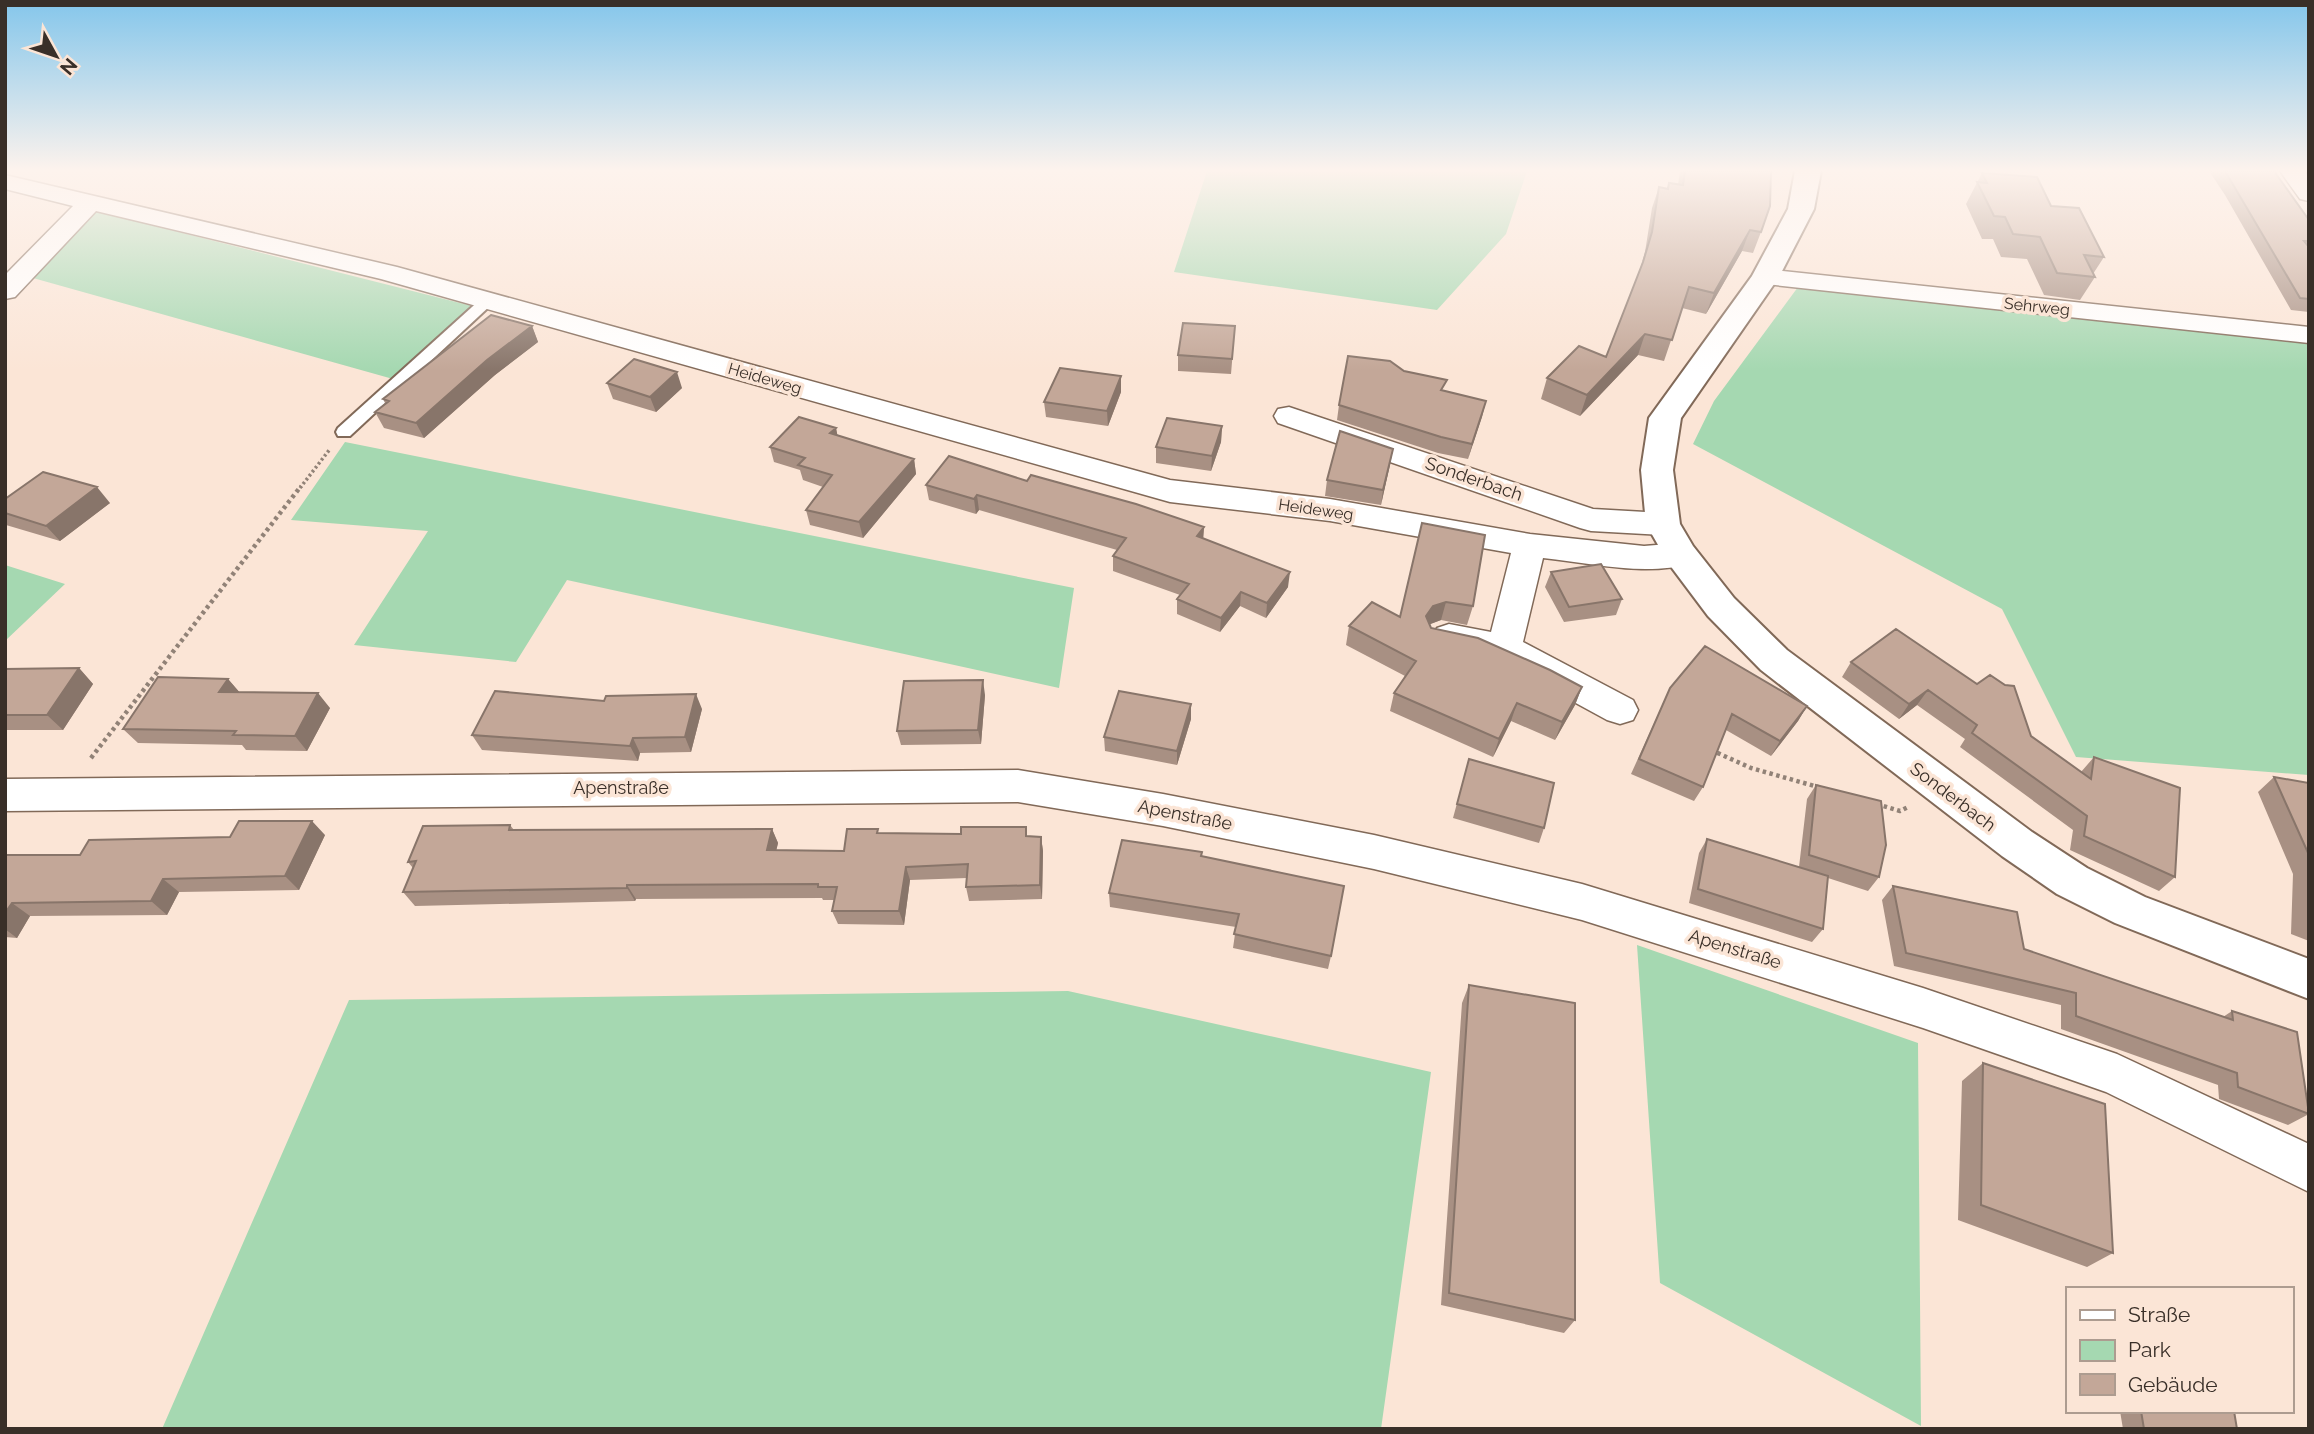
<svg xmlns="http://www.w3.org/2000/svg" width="2314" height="1434" font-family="Raleway,sans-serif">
<rect width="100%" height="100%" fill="#fbe5d6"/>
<path fill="#a5d8b1" d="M1207,171H1527L1506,234L1437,310L1174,272Z
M95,211L472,306L393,379L33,278Z
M1798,287L2309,340V775L2076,757L2002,609L1693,444L1714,401Z
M345,442L1074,588L1059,688L567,580L516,662L354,645L428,531L291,520Z
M5,565L65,584L5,641Z
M1637,945L1918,1043L1921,1426L1660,1283Z
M1068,991L1431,1072L1381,1429H162L349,1000Z"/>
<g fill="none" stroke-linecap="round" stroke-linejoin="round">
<defs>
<path id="service" d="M487,297L494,301L492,304L350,436H338L336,432L338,428L482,298Z"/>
<path id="minor" d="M2280,171H2304L2309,177V201L2300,199Z
M5,175L397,267L1170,480L1330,499L1530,534L1644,546L1681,543L1693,547L1698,555L1693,563C1645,577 1592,563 1543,558L1523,642L1633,700L1638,710L1633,720L1620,724L1607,720L1495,659L1437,646L1432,637L1437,628L1449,624L1491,632L1511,553L1330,521L1170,502L381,279L96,211L15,297L5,299V275L73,206L5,189Z
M1765,269L2309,327V343L1756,283L1752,277L1756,271Z
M1289,407L1593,509L1663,513L1674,516L1679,524L1674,532L1663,535L1591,531L1580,528L1278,423L1274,416L1278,409Z
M1018,770L1163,794L1374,835L1582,884L1923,988L2117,1054L2309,1144V1192L2106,1092L1923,1028L1582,920L1374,869L1163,826L1018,802L5,811V779Z"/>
<path id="tertiary" d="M1795,171H1821L1814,209L1779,277L1681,418L1673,470L1680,524L1693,546L1734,598L1787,650L2032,832L2087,868L2145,897L2309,959V999L2115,923L2057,894L2002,856L1761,670L1708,616L1669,564L1646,524L1641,470L1649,418L1752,276L1788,209Z"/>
</defs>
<use href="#service" stroke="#816958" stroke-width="4"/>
<use href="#minor" stroke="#816958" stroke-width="3"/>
<use href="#tertiary" stroke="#816958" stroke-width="4"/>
<path stroke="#918277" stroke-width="3.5" stroke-dasharray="2.5 2.5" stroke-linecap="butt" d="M300,488L330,449"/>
<path stroke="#918277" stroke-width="4.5" stroke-dasharray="3.5 3.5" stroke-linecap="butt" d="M1711,750L1751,768L1818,787
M91,758L301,486
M1877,804L1900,811L1908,807"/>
<use href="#service" fill="#fff" fill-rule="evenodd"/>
<use href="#minor" fill="#fff" fill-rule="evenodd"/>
<use href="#tertiary" fill="#fff" fill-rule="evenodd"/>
</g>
<path fill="#a89083" d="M1680,171H1771L1761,232L1753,253L1742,251L1706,314L1682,308L1664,361L1638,355L1580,416L1541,399L1547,378L1606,357L1640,270L1645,252L1652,208L1659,187L1667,188L1669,183L1678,185Z
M2209,171H2274L2309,220V312L2291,310L2225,195Z
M1982,173L2051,206L2104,257L2093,274L2095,277L2080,300L2044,295L2027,259L2001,257L1993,239H1982L1966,204Z
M532,326L538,342L495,375L424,438L384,428L375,412L385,403L383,399Z
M1235,326L1231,374L1178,371V355Z
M1404,371L1444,391L1486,401L1468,459L1438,453L1337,420L1339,405Z
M607,383L682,388L656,412L613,399Z
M1121,392L1108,426L1046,417L1044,402Z
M1222,426L1221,442L1211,471L1156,463V447Z
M836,428L837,435L914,459L916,474L863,538L810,525L806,510L823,487L803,480L800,470L774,462L770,447Z
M1393,449L1381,505L1325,496L1327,480Z
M1027,481L1204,527L1203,539L1288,587L1266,618L1240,606L1220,632L1177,614V599L1180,595L1113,571V556L1117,550L979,510L976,514L929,500L926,485Z
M5,499L110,503L60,541L6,525Z
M1422,523L1473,606L1467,625L1441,620L1430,624L1431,628L1582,687L1575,705L1555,740L1511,721L1493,757L1390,711L1394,693L1405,676L1346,645L1349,626L1400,617Z
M1551,572L1622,599L1616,615L1564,622L1545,587Z
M1896,629L2031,736L2081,772L2094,757L2175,877L2159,891L2070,850L2073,830L1960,747L1965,739L1917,705L1899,719L1842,677L1851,662Z
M79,668L93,684L63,730H5V669Z
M228,679L240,693L330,708L307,751L246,750L242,745L138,743L123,729Z
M1670,688L1807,706L1798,721L1771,756L1726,730L1703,787L1694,801L1631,774Z
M985,695L981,744L901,745L897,731Z
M1191,704V719L1177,765L1105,751L1104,737Z
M702,709L691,752L640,753L638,761L482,750L472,735Z
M1469,759L1544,828L1539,843L1453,818Z
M2274,777L2309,783V941L2291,934L2293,874L2258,792Z
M1816,785L1879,877L1868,891L1828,878L1823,929L1812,942L1689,903L1699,853L1707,839L1799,867L1807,799Z
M510,825L514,830L772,829L778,843L776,851H844L879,833L961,834L1026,827L1027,836L1041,837L1043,851L1042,899L969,901L966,887L967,878L910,880L904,925L838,924L832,911L834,900H823L822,898L636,899L635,901L415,906L403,892L413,868L408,862Z
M325,835L299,890L179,892L167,915L30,916L17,938L5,937V855H80Z
M1202,852V857L1331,956L1328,969L1233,948L1236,927L1110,907L1109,893Z
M1893,886L2024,949L2223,1017L2232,1011L2309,1114L2288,1125L2219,1099L2218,1085L2061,1029V1005L1894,966L1882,900Z
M1469,985L1575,1320L1564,1333L1441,1305L1462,1003Z
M1983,1063L2113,1253L2087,1267L1958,1220L1962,1081Z
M2120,1411H2234L2237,1429H2123Z"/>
<path fill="#88756a" d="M1750,230L1742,251L1706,314L1714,293Z
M532,326L538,342L495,375L424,438L416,423L487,360Z
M1645,334L1638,355L1580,416L1587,395Z
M677,372L682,388L656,412L650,397Z
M1121,376V392L1108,426L1107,411Z
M1486,401L1482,417L1468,459L1472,444Z
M1222,426L1221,442L1211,471L1212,456Z
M836,428L839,443L830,433Z
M1393,449L1390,465L1381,505L1383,490Z
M914,459L916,474L863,538L859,522Z
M97,487L110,503L60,541L46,526Z
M977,495L979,510L976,514L974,499Z
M1204,527L1203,541L1197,536Z
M1290,572L1288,587L1266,618L1267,603Z
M1241,592L1240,606L1220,632L1221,618Z
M1446,602L1441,620L1428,625L1426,616L1433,606Z
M79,668L93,684L63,730L47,715Z
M228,679L241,694L219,692Z
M983,680L985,695L981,744L978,730Z
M1582,687L1575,705L1555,740L1562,722Z
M1928,690L1917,705L1899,719L1909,704Z
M318,693L330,708L307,751L295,736Z
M696,694L702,709L691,752L685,737Z
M1517,703L1511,721L1493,757L1499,739Z
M1191,704V719L1177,765V751Z
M1807,706L1798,721L1771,756L1780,741Z
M633,738L640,753L638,761L630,746Z
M312,821L325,835L299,890L285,876Z
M772,829L778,843L773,864L767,850Z
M1041,837L1043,851L1042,899L1040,885Z
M906,867L910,880L904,925L899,911Z
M163,879L179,892L167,915L151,901Z
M627,885L636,899L635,901L627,888Z
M12,903L30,916L17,938L5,929V913Z"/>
<path fill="#c3a798" stroke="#88756a" stroke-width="2" d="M1685,171H1771L1770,206L1761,232L1750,230L1714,293L1689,287L1672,340L1645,334L1587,395L1547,378L1579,346L1606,357L1643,262L1652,232L1659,187L1668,189L1669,183L1683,185Z
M2225,171H2274L2309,220V241H2304L2309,247V299L2300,298Z
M1982,173L2037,177L2051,206L2079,208L2104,257L2084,255L2095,277L2057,273L2040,237L2013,234L2005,217L1994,216L1977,182L1987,183Z
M491,315L532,326L487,360L416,423L375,412L389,401L383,399Z
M1183,323L1235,326L1232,359L1178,355Z
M1348,356L1390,361L1404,371L1447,380L1441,390L1486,401L1472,444L1441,437L1339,405Z
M634,359L677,372L650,397L607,383Z
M1060,368L1121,376L1107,411L1044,402Z
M799,417L836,428L830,433L914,459L859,522L806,510L832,475L798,465L805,458L770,447Z
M1167,418L1222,426L1212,456L1156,447Z
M1340,431L1393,449L1383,490L1327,480Z
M949,456L1027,481L1031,475L1136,504L1204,527L1197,536L1290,572L1267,603L1241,592L1221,618L1177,599L1189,584L1113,556L1126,538L977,495L974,499L926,485Z
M43,472L97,487L46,526L5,513V499Z
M1422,523L1485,535L1473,606L1446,602L1433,606L1426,616L1431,628L1478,638L1550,670L1582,687L1562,722L1517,703L1499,739L1394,693L1416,661L1349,626L1372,602L1400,617Z
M1601,564L1622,599L1569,607L1551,572Z
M1896,629L1977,684L1990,675L2005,685L2014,686L2031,736L2091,779L2094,757L2180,788L2175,877L2084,836L2087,816L1972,733L1977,725L1928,690L1909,704L1851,662Z
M1705,646L1807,706L1780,741L1732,714L1703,787L1639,759L1670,688Z
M79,668L47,715H5V669Z
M158,677L228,679L219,692L318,693L295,736L233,735L236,731L123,729Z
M983,680L978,730L897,731L904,681Z
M495,691L604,701L606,696L696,694L685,737L633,738L630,746L472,735Z
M1119,691L1191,704L1177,751L1104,737Z
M1469,759L1554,783L1544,828L1457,804Z
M2274,777L2309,783V855Z
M1816,785L1881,801L1886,845L1879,877L1809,855Z
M239,821H312L285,876L163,879L151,901L12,903L5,913V855H80L89,840L230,837Z
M510,825L509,830L772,829L767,850L844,851L847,829H878L877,833L961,834V827H1026V836L1041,837L1040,885L966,887L968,864L906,867L899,911H832L837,887H818V884L627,885V888L403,892L416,861L408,862L423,826Z
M1707,839L1828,876L1823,929L1698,889Z
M1122,840L1202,852L1201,856L1344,886L1331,956L1234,934L1239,914L1109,893Z
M1893,886L2017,912L2024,949L2233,1020L2232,1011L2297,1032L2309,1114L2238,1087L2237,1073L2076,1016V993L1906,953Z
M1469,985L1575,1003V1320L1449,1293Z
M1983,1063L2105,1104L2113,1253L1981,1205Z
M2141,1411H2234L2237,1429H2144Z"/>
<linearGradient id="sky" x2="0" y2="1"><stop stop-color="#84c6eb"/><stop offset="0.46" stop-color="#fdf3ed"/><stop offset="1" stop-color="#fdf3ed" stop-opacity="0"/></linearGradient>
<rect width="2314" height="371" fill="url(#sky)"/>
<g text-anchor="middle" stroke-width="7" stroke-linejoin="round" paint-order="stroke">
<g font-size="16" fill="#392f28" stroke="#fbe5d6">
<text transform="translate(2037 306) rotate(6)" y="6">Sehrweg</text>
<text transform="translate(765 378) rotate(16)" y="6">Heideweg</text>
<text transform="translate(1316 509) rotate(8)" y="6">Heideweg</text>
</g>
<g font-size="18" fill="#392f28" stroke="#fbe5d6">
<text transform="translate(1474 479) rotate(19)" y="6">Sonderbach</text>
<text x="621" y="794">Apenstraße</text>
<text transform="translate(1953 797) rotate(37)" y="6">Sonderbach</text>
<text transform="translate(1185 815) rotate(11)" y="6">Apenstraße</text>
<text transform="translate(1735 949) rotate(17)" y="6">Apenstraße</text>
</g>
</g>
<rect width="2314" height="1434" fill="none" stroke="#392f28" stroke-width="14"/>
<rect x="2066" y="1287" width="228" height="126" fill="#fbe5d6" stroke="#ad9c90" stroke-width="2"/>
<rect x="2080" y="1310" width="35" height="10" fill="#ffffff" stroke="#ad9c90" stroke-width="2"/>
<text x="2128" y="1322" font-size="21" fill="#392f28">Straße</text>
<rect x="2080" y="1340" width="35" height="21" fill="#a5d8b1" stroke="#ad9c90" stroke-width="2"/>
<text x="2128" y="1357" font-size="21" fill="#392f28">Park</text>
<rect x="2080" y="1374" width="35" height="21" fill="#c3a798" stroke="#ad9c90" stroke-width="2"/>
<text x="2128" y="1392" font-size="21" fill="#392f28">Gebäude</text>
<g transform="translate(56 56) rotate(130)" stroke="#fbe5d6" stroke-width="5" paint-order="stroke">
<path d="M0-5L12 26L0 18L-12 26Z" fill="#392f28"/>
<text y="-10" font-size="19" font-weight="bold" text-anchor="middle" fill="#392f28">N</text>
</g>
</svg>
